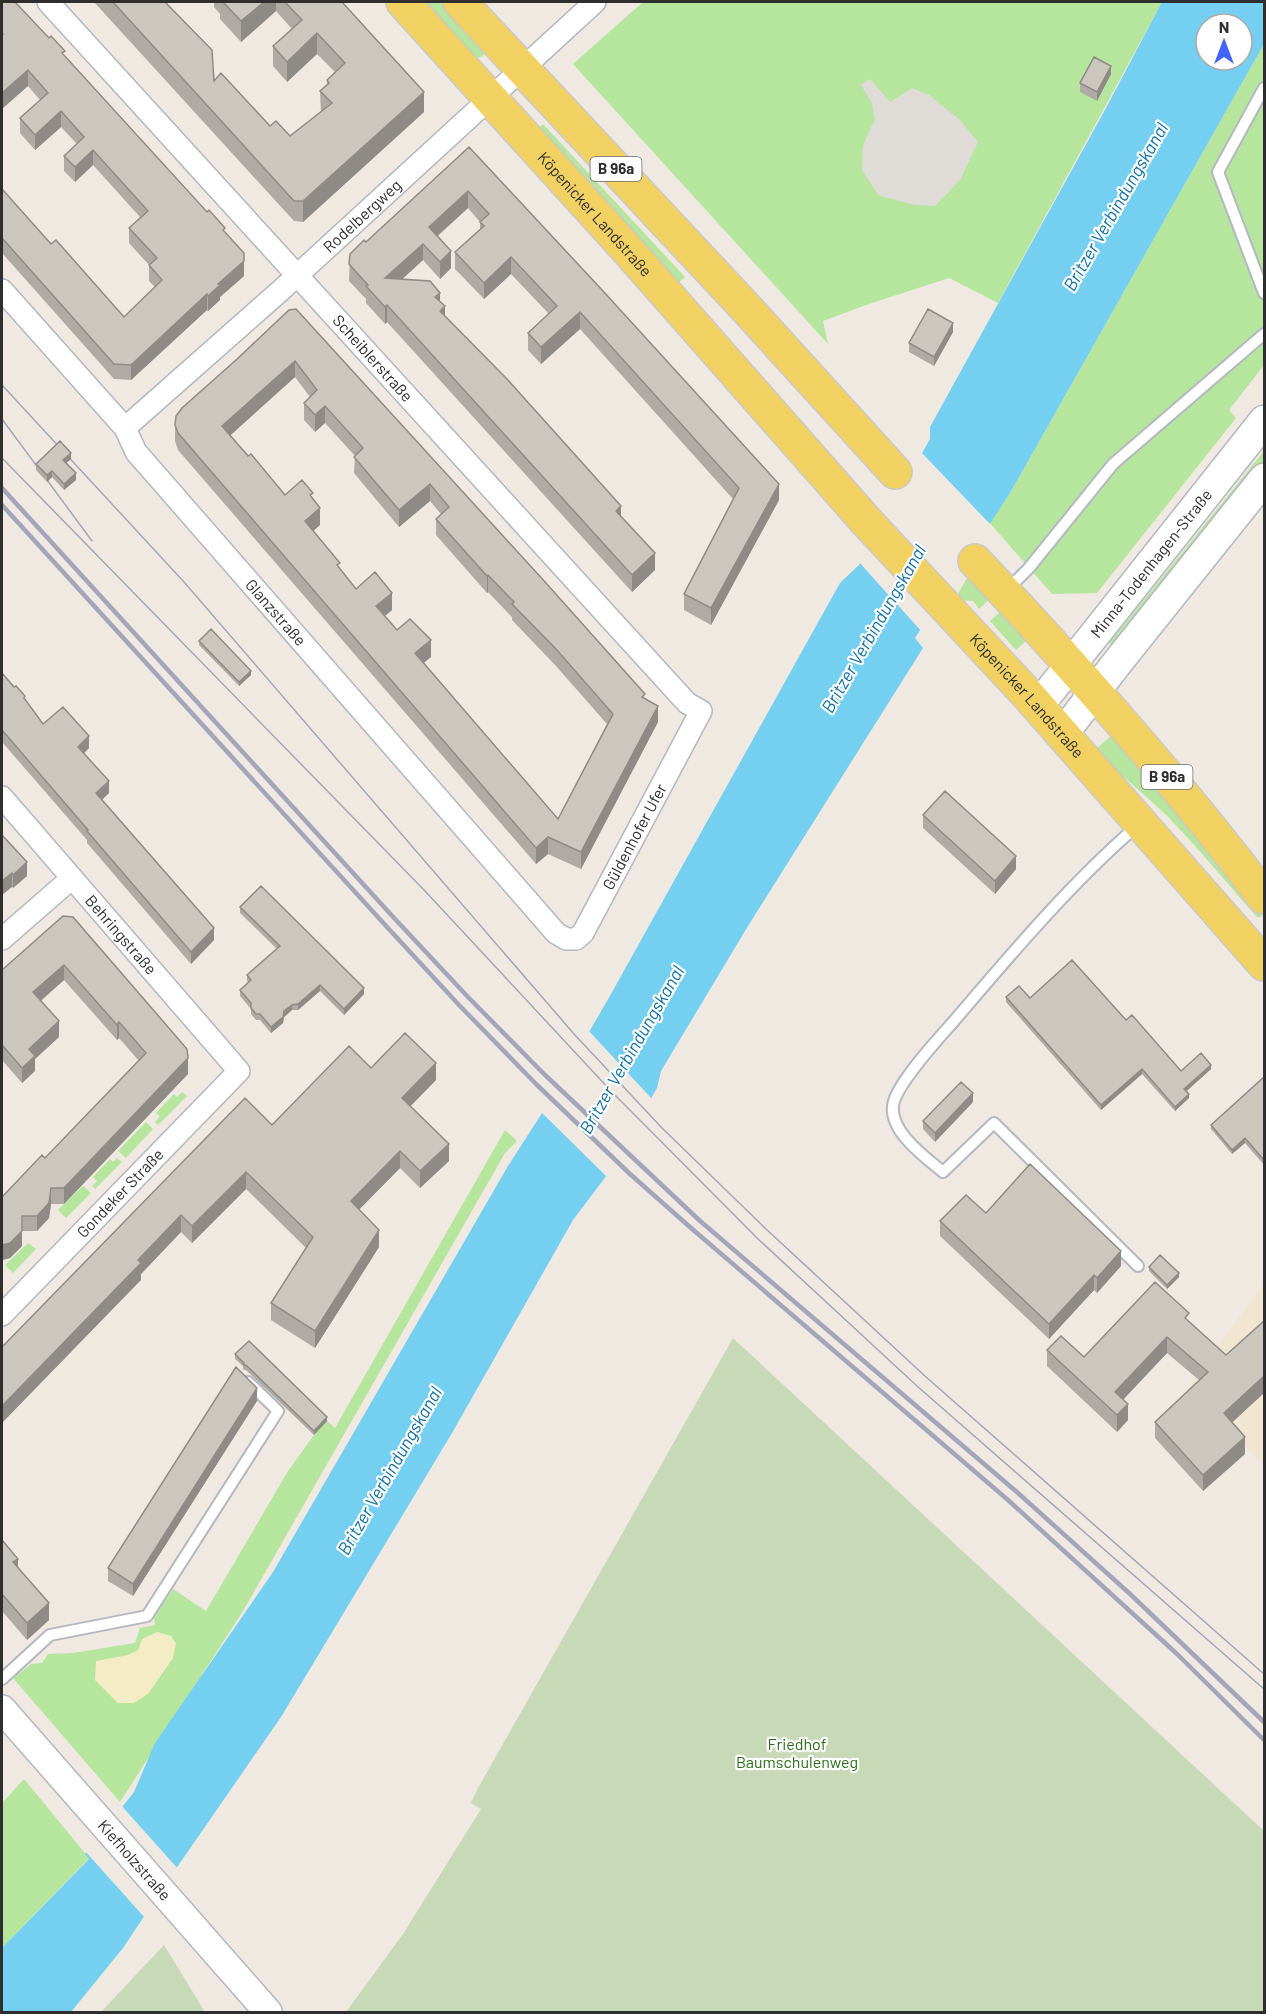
<svg xmlns="http://www.w3.org/2000/svg" width="1266" height="2014" font-family="Barlow,sans-serif">
<rect width="100%" height="100%" fill="#efe9e1"/>
<path fill="#f0e6d1" d="M1264,1284V1465L1188,1387Z"/>
<path fill="#b6e59e" d="M424,2H445L486,53L480,58L474,57Z
M643,2H1162L998,303L949,278L866,305L823,321L828,344L573,64Z
M1264,44V365L1229,410L1236,418L1097,593L1052,594L989,522L1010,493Z
M543,124L685,277L678,283L538,128Z
M1264,451V467L1115,650L1109,643Z
M970,573L991,598L979,609L973,601L959,600L956,597Z
M1002,610L1028,639L1016,650L990,621Z
M1113,734L1224,865L1262,915L1261,917H1257C1227,884 1199,848 1167,816C1144,793 1118,774 1095,750Z
M182,1092L187,1096L158,1125L155,1122L160,1116L156,1113L174,1094L177,1097Z
M146,1122L153,1129L126,1158L118,1151Z
M505,1130L517,1141L505,1153L243,1611L120,1802L13,1678L31,1664L42,1663L48,1654L73,1653L135,1643L140,1628L155,1625L154,1618L173,1589L206,1611L288,1471L314,1435L327,1421L335,1428Z
M117,1158L122,1162L95,1189L92,1186L97,1181L93,1177L110,1159L113,1162Z
M83,1186L91,1193L66,1218L58,1210Z
M28,1243L36,1249L13,1273L5,1265Z
M24,1779L89,1858L2,1948V1803Z"/>
<path fill="#f3ecc5" d="M157,1632L171,1636L176,1643L173,1658L148,1694L134,1703H118L95,1680L96,1661L128,1655L138,1650L142,1639Z"/>
<path fill="#c8d9b8" d="M733,1338L1264,1831V2012H346L403,1934L481,1809L471,1803L478,1788Z
M164,1945L205,2012H101Z"/>
<path fill="#dfdcd8" d="M870,79L890,102L912,88L929,95L960,120L978,142L960,180L935,206L914,205L878,195L862,170L863,146L869,131L875,120L872,103L861,85Z"/>
<path fill="#75cff0" fill-rule="evenodd" d="M1162,2H1264V44L1010,493L915,638L923,648L748,926L661,1071L657,1088L607,1175L573,1220L452,1433L281,1717L173,1873L123,1948L71,2012H2V1948L89,1859L85,1854L134,1792L155,1743L273,1572L508,1166L544,1110L611,994L840,583L859,565L930,439V427L1106,108ZM1206,24H1242V60H1206Z"/>
<path fill="#efe9e1" d="M920,451L991,525L922,632L858,561Z
M587,1029L653,1100L608,1178L540,1111Z
M120,1804L179,1870L146,1919L84,1850Z"/>
<g fill="none" stroke-linecap="round" stroke-linejoin="round">
<defs>
<path id="service" d="M1264,88L1218,172L1264,293
M1007,590L1029,568L1113,464L1264,334
M1138,1266L994,1123L943,1172C925,1157 890,1132 893,1106C895,1085 939,1038 954,1021C1012,953 1070,884 1138,825
M2,1679L50,1635L147,1616L278,1411L248,1382"/>
<g id="minor">
<path id="s1" d="M2,290L125,428L136,452L556,933L566,939H576L583,933L701,711L687,703L48,2"/>
<path id="s2" d="M125,428L279,292L595,2"/>
<path id="s3" d="M2,797L239,1071L2,1315"/>
<path d="M2,939L72,878"/>
</g>
<g id="tertiary">
<path id="s4" d="M2,1709L268,2012"/>
</g>
<g id="secondary">
<path id="s5" d="M1038,706L1264,421"/>
<path d="M1062,735L1117,663L1264,479"/>
</g>
<g id="primary">
<path id="s6" d="M403,2L625,247L866,521L1027,694L1264,964"/>
<path d="M460,2L746,308L895,472"/>
<path d="M975,561C1076,668 1175,780 1264,897"/>
</g>
</defs>
<use href="#service" stroke="#b4b7c1" stroke-width="14"/>
<use href="#minor" stroke="#b4b7c1" stroke-width="24"/>
<use href="#tertiary" stroke="#b4b7c1" stroke-width="30"/>
<use href="#secondary" stroke="#b4b7c1" stroke-width="33"/>
<use href="#primary" stroke="#c9c9c9" stroke-width="36"/>
<use href="#service" stroke="#fff" stroke-width="10"/>
<use href="#minor" stroke="#fff" stroke-width="21"/>
<use href="#tertiary" stroke="#fff" stroke-width="27"/>
<use href="#secondary" stroke="#fff" stroke-width="30"/>
<use href="#primary" stroke="#f2d163" stroke-width="33"/>
<path stroke="#a3a6b8" stroke-width="1.5" d="M2,385L184,582L574,1034L662,1128L766,1229L926,1377L1264,1674
M2,419L92,541
M2,458L425,891L611,1091L757,1238L917,1386L1264,1689"/>
<path stroke="#a3a6b8" stroke-width="4.5" d="M2,488L395,919L468,997L544,1074L699,1220L1018,1493L1129,1593L1264,1722
M2,505L387,927L459,1005L536,1084L630,1174L691,1228L1008,1500L1176,1653L1264,1740"/>
</g>
<path fill="#afaba4" fill-rule="evenodd" d="M2,2L65,56L225,232L244,276L220,297V300L208,311L207,310L131,380L114,379L2,253V189L51,244L124,317L155,287L149,281V265L129,243V228L140,217L93,165L75,182L64,171V156L77,144L61,127L35,150L20,133V118L40,100L28,86L2,108Z
M94,2H165L214,81L270,126L290,136L321,112L320,91L327,85V80L335,72L317,54L287,82L273,66V46L292,29L276,11L241,42L220,19V14L214,7V2H342L424,112L303,222L294,221Z
M1111,74L1097,101L1080,92V83Z
M469,147L779,500L711,625L684,610V594L733,499L580,329L541,364L528,350V333L549,314L511,274L484,299L455,269V252L480,229V222L468,208L438,236L451,268L440,279L423,260L402,279L440,302L445,316L621,517L655,570L632,592L387,322L385,324L366,303V299L349,281L350,254L366,242Z
M289,310L645,698L658,722L581,869L548,854L536,864L178,450L175,441V425L236,360ZM295,377L310,397L304,403V420L315,432L325,423L355,456L354,473L399,527L430,501L441,514L436,519V535L487,593L488,592L512,617V620L556,666L607,724L558,819L423,663L431,657L397,630L385,616L392,610L356,589L340,569L313,531L320,525L313,499L285,495L230,435Z
M953,332L934,366L909,352V343Z
M71,459L66,463L76,480L64,490L52,477L47,482L36,470V464Z
M199,641L251,675L239,686L199,645Z
M2,673L25,699L43,724L89,748L83,754L109,793L102,800L214,940L191,964L87,843V840L2,742Z
M923,815L1016,869L995,894L923,828Z
M2,835L27,876L13,888L12,887Z
M240,907L364,994L344,1015L320,991L298,1010H292L284,1017L283,1023L271,1033L260,1020H256L251,1014V1009L240,996V990L249,983L247,981V975L277,949L240,913Z
M63,916L188,1074L64,1204H51L49,1218L37,1231H22V1246L10,1258L2,1260V1197L45,1158L139,1061L119,1038L117,1040L64,980L41,1001L59,1037L35,1059V1071L22,1083L2,1060V970Z
M1006,997L1030,998L1126,1020L1181,1071L1211,1069L1187,1091L1189,1098L1175,1111L1142,1074L1101,1110L1006,1002Z
M371,1068L436,1080L410,1106L449,1161L420,1188L400,1168L359,1209L379,1247L315,1348L271,1320V1303L306,1248L246,1189L192,1243L181,1232L141,1274V1280L2,1347L272,1125Z
M1264,1077V1165L1245,1143L1232,1154L1211,1129V1125Z
M973,1102L935,1142L923,1129V1121Z
M986,1213L1121,1266L1097,1293L1094,1290L1049,1339L940,1236V1221Z
M1149,1267L1179,1277L1167,1289L1149,1271Z
M1189,1321L1226,1355L1264,1321V1393L1232,1422L1245,1454L1203,1491L1155,1438V1422L1199,1380L1167,1353L1123,1400L1128,1420L1117,1432L1047,1366V1350L1084,1357Z
M235,1354L327,1421L314,1435L247,1371L243,1369V1366L235,1359Z
M257,1401L133,1596L108,1581V1568Z
M2,1540L49,1620L27,1640L2,1611Z"/>
<path fill="#8e8b86" d="M264,2H276V11L241,42V21Z
M317,33V54L287,82V62Z
M1111,66V74L1097,101V92Z
M28,70V86L2,109V93Z
M424,92V112L303,222V201Z
M61,111V127L35,150V135Z
M93,150V165L75,182V167Z
M468,191V208L429,243V227Z
M423,244V260L385,295V278Z
M451,251V268L440,279V262Z
M511,257V274L484,299V283Z
M244,261V276L220,297V300L208,311V296L218,284Z
M440,293V309L435,297Z
M207,294V310L131,380V365Z
M387,305V322L385,324V307Z
M445,306V323L440,311Z
M580,312V329L541,364V347Z
M953,323V332L934,366V357Z
M295,361V377L222,443V426Z
M325,406V423L315,432V415Z
M71,453V459L63,466V460Z
M52,471V477L47,482V475Z
M76,473V480L64,490V484Z
M430,484V501L399,527V510Z
M779,484V500L711,625V608Z
M621,506V523L616,511Z
M320,508V525L305,538V521Z
M655,553V570L632,592V575Z
M488,575V592L487,593V576Z
M392,593V610L376,623V606Z
M431,640V657L415,670V653Z
M251,671V675L239,686V682Z
M658,706V722L581,869V852Z
M89,736V748L78,759V747Z
M109,781V793L96,805V793Z
M548,837V854L536,864V848Z
M1016,856V869L995,894V881Z
M27,862V876L13,888V875Z
M12,873V887L2,895V881Z
M214,928V940L191,964V952Z
M64,965V980L33,1007V992Z
M320,985V991L298,1010V1004Z
M364,988V994L344,1015V1009Z
M292,1005V1010L284,1017L283,1023L271,1033V1027L284,1011Z
M59,1021V1037L35,1059V1071L22,1083V1068L29,1049Z
M119,1022V1038L117,1040V1025Z
M188,1058V1074L64,1204V1188Z
M436,1063V1080L402,1115V1098Z
M1211,1065V1069L1184,1093V1089Z
M1142,1069V1074L1101,1110V1105Z
M973,1093V1102L935,1142V1133Z
M1189,1094V1098L1175,1111V1107Z
M1245,1138V1143L1232,1154V1150Z
M449,1144V1161L420,1188V1171Z
M400,1151V1168L351,1218V1201Z
M246,1172V1189L192,1243V1226Z
M51,1188V1204L49,1218L37,1231V1216Z
M181,1215V1232L141,1274V1280L2,1423V1406Z
M379,1230V1247L315,1348V1331Z
M22,1231V1246L10,1258L2,1260V1245Z
M1121,1251V1266L1097,1293V1278Z
M1179,1273V1277L1167,1289V1285Z
M1094,1275V1290L1049,1339V1324Z
M1167,1337V1353L1115,1408V1392Z
M1264,1376V1393L1224,1430V1413Z
M257,1388V1401L133,1596V1584Z
M1128,1404V1420L1117,1432V1415Z
M327,1417V1421L314,1435V1431Z
M1245,1437V1454L1203,1491V1475Z
M18,1559V1576L13,1562Z
M49,1603V1620L27,1640V1623Z"/>
<path fill="#cbc7bf" stroke="#8e8b86" stroke-width="1.5" fill-rule="evenodd" d="M2,2H15L49,38L51,36L65,51L62,53L207,212L209,210L225,228L223,230L244,253V261L218,284L220,285L208,296L207,294L131,365L114,364L2,238V189L51,244L56,240L124,317L162,280L149,265L157,258L129,228L148,211L93,150L75,167L64,156L84,137L61,111L35,135L20,118L48,93L28,70L2,93V35L3,34L2,33Z
M113,2H165L212,50L214,81L221,73L270,126L276,121L290,136L332,103L320,91L329,83L327,80L345,63L317,33L287,62L273,46L302,20L285,2H342L424,92L303,201H294Z
M223,2H264L241,21Z
M1094,57L1111,66L1097,92L1080,83Z
M469,147L603,291L779,484L711,608L684,594L739,488L580,312L541,347L528,333L557,306L511,257L484,283L455,252L484,226L480,222L489,214L468,191L429,227L451,251L440,262L423,244L385,278L430,281L440,293L435,297L445,306L440,311L507,379L621,506L616,511L655,553L632,575L387,305L385,307L366,286L368,285L349,264L350,254L364,240L366,242Z
M296,309L546,583L645,694L642,697L658,706L581,852L548,837L536,848L178,433L175,425L176,416L182,408L236,360L289,310ZM295,361L317,390L304,403L315,415L325,406L363,448L354,457L399,510L430,484L449,507L436,519L487,576L488,575L514,602L512,604L556,649L613,714L558,819L415,653L431,640L410,619L397,630L376,606L392,593L375,572L356,589L337,565L340,563L305,521L320,508L310,495L313,493L302,480L285,495L251,454L248,456L222,426Z
M928,309L953,323L934,357L909,343Z
M60,441L71,453L63,460L76,473L64,484L52,471L47,475L36,464Z
M211,629L251,671L239,682L199,641Z
M2,673L14,687L16,686L25,696L24,698L43,724L63,707L89,736L78,747L109,781L96,793L214,928L191,952L87,831L88,830L2,730Z
M945,791L1016,856L995,881L923,815Z
M2,835L27,862L13,875L12,873L2,881Z
M261,886L364,988L344,1009L320,985L298,1004L292,1005L284,1011L283,1017L271,1027L260,1014H256L251,1008V1003L240,990L251,980L247,975L280,946L240,907Z
M63,916L73,917L187,1049L188,1058L64,1188H51L49,1203L37,1216H22V1231L10,1243L2,1245V1197L42,1155L45,1158L146,1053L119,1022L117,1025L64,965L33,992L59,1021L29,1049L35,1056L22,1068L2,1045V1046V970Z
M1072,960L1126,1020L1132,1015L1181,1071L1201,1053L1211,1065L1184,1089L1189,1094L1175,1107L1142,1069L1101,1105L1006,997L1019,986L1030,998Z
M405,1033L436,1063L402,1098L449,1144L420,1171L400,1151L351,1201L379,1230L315,1331L271,1303L313,1237L246,1172L192,1226L181,1215L138,1260L141,1263L2,1406V1347L245,1098L272,1125L349,1046L371,1068Z
M1264,1077V1160L1245,1138L1232,1150L1211,1125Z
M961,1082L973,1093L935,1133L923,1121Z
M1030,1164L1121,1251L1097,1278L1094,1275L1049,1324L940,1221L966,1195L986,1213Z
M1160,1255L1179,1273L1167,1285L1149,1267Z
M1155,1282L1189,1313L1185,1318L1226,1355L1264,1321V1376L1224,1413L1245,1437L1203,1475L1155,1422L1208,1372L1167,1337L1115,1392L1128,1404L1117,1415L1047,1350L1061,1336L1084,1357Z
M249,1341L327,1417L314,1431L247,1366L243,1364L244,1363L235,1354Z
M236,1367L257,1388L133,1584L108,1568Z
M2,1540L18,1559L13,1562L49,1603L27,1623L2,1594Z"/>
<g text-anchor="middle" stroke-width="4.5" stroke-linejoin="round" paint-order="stroke">
<g fill="#fff" stroke="#6d6d6d" stroke-width="1.5">
<rect x="590.5" y="157" width="51" height="24" rx="4.5"/>
<rect x="1141.5" y="765" width="51" height="24" rx="4.5"/>
</g>
<g font-size="15" font-weight="bold" fill="#2e2e2e">
<text x="616" y="174">B 96a</text>
<text x="1167" y="782">B 96a</text>
</g>
<g font-size="16" fill="#2e2e2e" stroke="#fff">
<text dy="6" stroke="none"><textPath href="#s6" startOffset="286">Köpenicker Landstraße</textPath></text>
<text dy="6" stroke="none"><textPath href="#s2" startOffset="318">Rodelbergweg</textPath></text>
<text transform="translate(373 358) rotate(48)" y="6">Scheiblerstraße</text>
<text dy="6" stroke="none"><textPath href="#s5" startOffset="182">Minna-Todenhagen-Straße</textPath></text>
<text dy="6" stroke="none"><textPath href="#s1" startOffset="424">Glanzstraße</textPath></text>
<text dy="6" stroke="none"><textPath href="#s6" startOffset="933">Köpenicker Landstraße</textPath></text>
<text dy="6" stroke="none"><textPath href="#s1" startOffset="990">Güldenhofer Ufer</textPath></text>
<text dy="6" stroke="none"><textPath href="#s3" startOffset="182">Behringstraße</textPath></text>
<text transform="translate(120 1193) rotate(-46)" y="6">Gondeker Straße</text>
<text dy="6" stroke="none"><textPath href="#s4" startOffset="201">Kiefholzstraße</textPath></text>
</g>
<g font-size="16" fill="#2c6e1b" stroke="#fff">
<text x="797" y="1750">Friedhof<tspan x="797" dy="18">Baumschulenweg</tspan></text>
</g>
<g font-size="18" font-style="italic" fill="#0d6fa3" stroke="#fff">
<text transform="translate(1116 207) rotate(-60)" y="6">Britzer Verbindungskanal</text>
<text transform="translate(874 629) rotate(-60)" y="6">Britzer Verbindungskanal</text>
<text transform="translate(632 1050) rotate(-60)" y="6">Britzer Verbindungskanal</text>
<text transform="translate(390 1471) rotate(-60)" y="6">Britzer Verbindungskanal</text>
</g>
</g>
<rect width="1266" height="2014" fill="none" stroke="#2e2e2e" stroke-width="6"/>
<g transform="translate(1224 42)"><circle r="28" fill="#ffffff" stroke="#ababab" stroke-width="1.5"/>
<path d="M0-4.5L10 22L0 15L-10 22Z" fill="#4264fb"/>
<text y="-9" font-size="16" font-weight="bold" text-anchor="middle" fill="#2e2e2e">N</text>
</g>
</svg>
